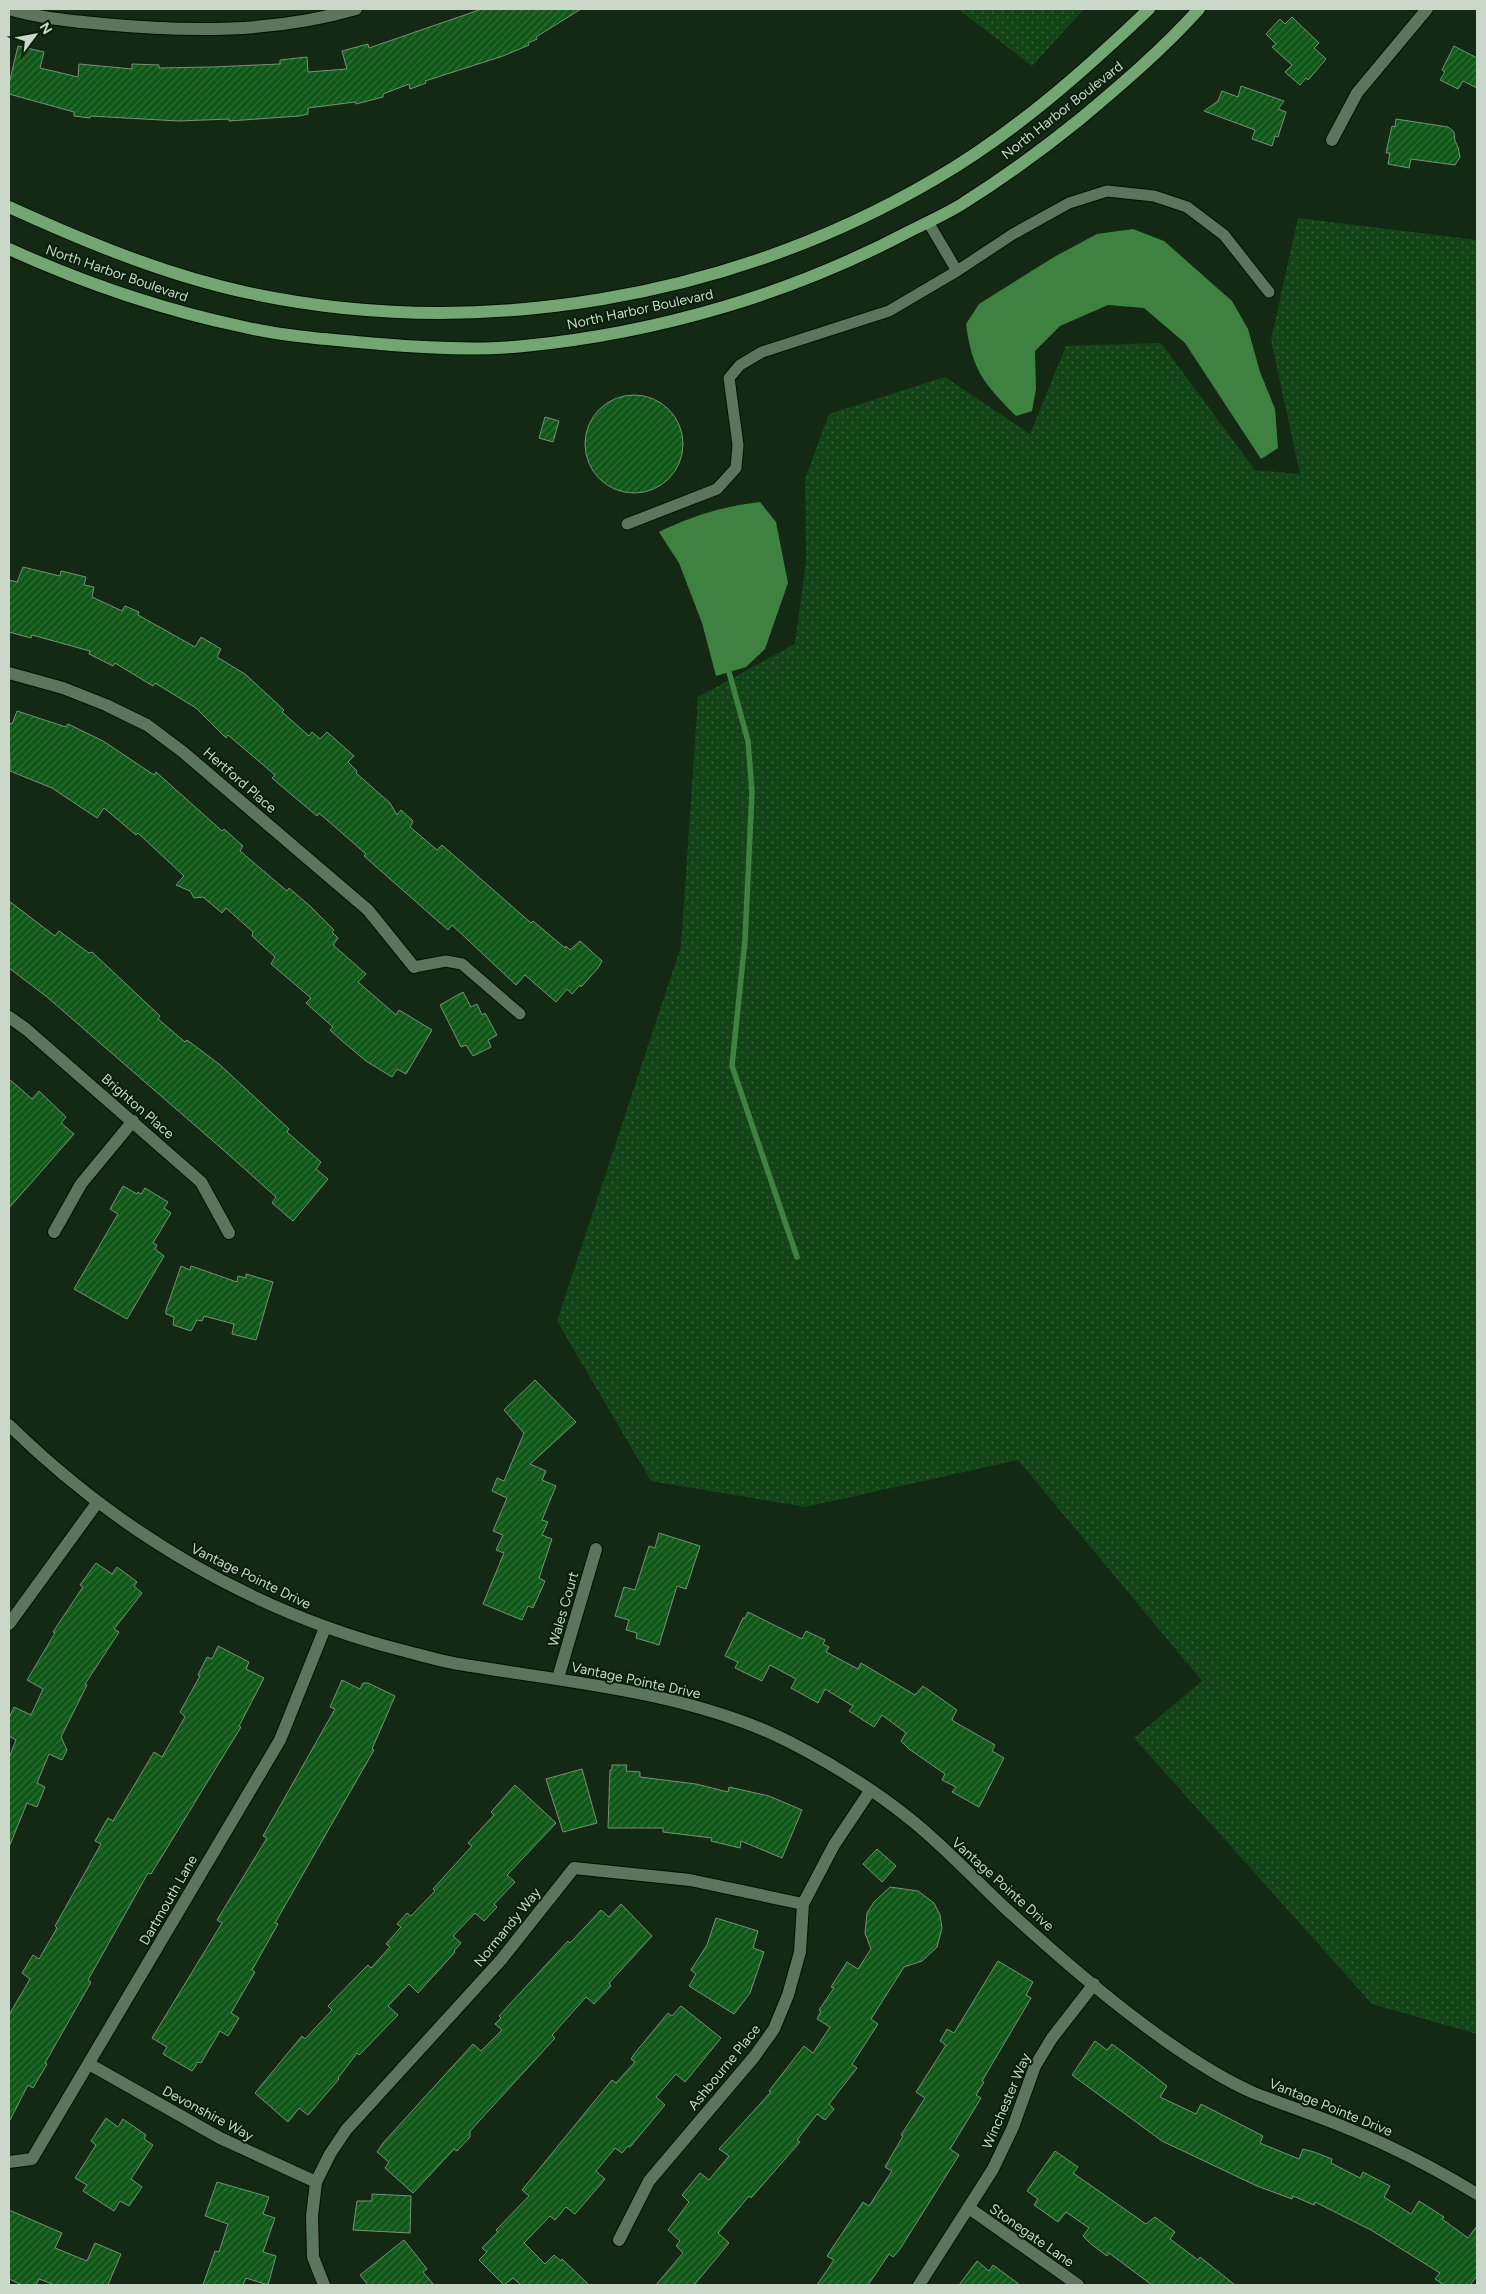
<svg xmlns="http://www.w3.org/2000/svg" width="1486" height="2294" font-family="Figtree,sans-serif">
<defs>
<pattern id="grass-dots" width="8" height="8" patternUnits="userSpaceOnUse" patternTransform="scale(1.25)"><rect width="8" height="8" fill="#134417"/><path d="M2 2h.1M6 6h.1" fill="none" stroke="#345e37" stroke-width="1.8" stroke-linecap="round"/></pattern>
<pattern id="building-hatch" width="6" height="6" patternUnits="userSpaceOnUse" patternTransform="scale(1.25)"><rect width="6" height="6" fill="#0f5818"/><path d="M-1 1l2-2M0 6l6-6M5 7l2-2" fill="none" stroke="#316f38"/></pattern>
</defs>
<rect width="100%" height="100%" fill="#132914"/>
<path fill="url(#grass-dots)" d="M958,9H1084L1032,66Z
M1298,218L1477,240V2034L1372,2004L1134,1738L1202,1681L1018,1460L805,1507L651,1481L557,1321L681,946L698,697L795,644L806,562L805,479L829,414L945,377L1030,434L1066,346L1161,343L1255,470L1300,474L1271,340Z"/>
<path fill="#3e8141" d="M1133,229L1164,241L1232,301L1248,329L1260,372L1275,409L1278,448L1261,459L1185,343L1144,308L1108,305L1060,326L1035,351L1036,389L1032,411L1016,416C984,384 972,370 966,324L979,304L1054,257L1097,234Z
M760,502L776,522L788,583L765,649L746,667L716,676L702,623L679,563L659,532C692,516 724,506 760,502Z"/>
<g fill="none" stroke-linecap="round" stroke-linejoin="round">
<path stroke="#3e8141" stroke-width="5.5" d="M729,672L748,741L752,792L745,940L732,1066L797,1257"/>
</g>
<path fill="url(#building-hatch)" stroke="#789278" d="M482,9H581L536,37L537,39L528,43L529,45L503,56L425,81L426,83L410,89L409,84L383,94V97L356,104L355,102L308,108V114L299,116L229,121V119L179,121L90,116V118L74,116V112L9,94V84L18,46L44,52L40,68L78,77L79,64L132,69V64L159,65V68L212,67L280,64V60L307,57L308,72L347,69L342,51L368,44L369,48Z
M1292,17L1319,43L1314,48L1326,59L1308,80L1306,78L1300,85L1285,72L1292,65L1272,47L1276,44L1266,34L1280,19L1285,24Z
M1454,46L1477,58V88L1463,81L1458,89L1440,80L1445,72L1442,70Z
M1241,86L1284,101L1278,109L1286,112L1278,137L1275,136L1272,146L1252,139L1255,130L1204,111L1218,101L1222,91L1238,97Z
M1396,119L1448,127L1454,132L1455,141L1458,147L1460,157L1455,165L1411,159L1409,168L1388,164L1390,153H1386L1392,126L1395,127Z
M585 444a49 49 0 1 1 98 0a49 49 0 1 1-98 0Z
M545,417L559,421L553,442L539,438Z
M23,567L60,576L61,571L86,577L84,585L94,587L92,597L122,611L125,606L139,612L138,615L195,647L201,637L221,649L217,657L245,674L284,710L282,712L309,736L312,732L320,739L327,732L354,756L348,762L357,771L356,773L390,803L397,815L401,810L413,821L410,827L437,850L442,845L531,923L533,921L565,948L566,946L570,950L580,941L602,961L598,968L581,987L580,985L572,994L567,989L556,1002L525,975L516,985L452,925L448,930L364,856L366,854L319,813L317,816L292,795L272,778L275,775L228,735L226,738L196,708L155,683L153,686L115,663L113,666L89,654L90,651L32,635L31,638L9,632V580L17,582Z
M17,711L66,727L68,724L103,741L154,775L156,772L222,831L224,829L243,846L240,851L287,891L289,888L311,907L334,930L332,932L338,938L333,945L366,974L358,982L396,1015L399,1010L432,1030L406,1074L397,1069L392,1077L366,1061L341,1040L330,1030L333,1027L306,1003L311,998L271,964L275,957L252,936L253,932L226,908L222,913L203,897L194,898L190,891L176,885L184,876L138,833L136,835L104,808L97,818L52,788L10,771L9,723L12,724Z
M9,901L55,936L59,931L89,953L92,952L160,1016L158,1019L185,1042L187,1040L219,1064L289,1129L287,1132L321,1162L316,1169L328,1179L293,1221L272,1203L276,1197L228,1154L47,997L9,968Z
M463,992L471,1007L477,1004L482,1015L485,1013L497,1035L488,1040L491,1047L473,1056L466,1045L461,1047L440,1005Z
M9,1079L32,1099L39,1091L66,1117L61,1123L74,1134L9,1208Z
M123,1186L137,1194L138,1192L141,1194L145,1188L168,1202L164,1208L171,1213L153,1243L157,1245L155,1249L164,1256L127,1319L74,1289L118,1214L110,1209Z
M181,1266L190,1270L191,1266L237,1282L238,1276L246,1278V1274L273,1282L256,1340L232,1334L234,1324L204,1316L202,1321L197,1320L191,1331L173,1325L174,1317L166,1314V1310Z
M535,1380L576,1422L530,1464L546,1471L542,1480L556,1486L542,1520L548,1522L542,1535L552,1539L539,1578L545,1581L533,1608L528,1606L522,1620L483,1604L504,1553L496,1550L503,1535L493,1531L507,1498L492,1491L497,1478L504,1481L524,1433L504,1410Z
M659,1533L700,1546L686,1589L677,1586L659,1645L636,1638L637,1633L626,1630L629,1620L615,1616L624,1587L635,1590L649,1546L655,1548Z
M96,1563L112,1574L117,1567L137,1582L134,1586L142,1593L114,1629L119,1632L85,1684L87,1685L61,1737L67,1750L62,1760L49,1754L37,1783L45,1787L37,1807L27,1803L9,1847V1758L16,1740L9,1736V1718L14,1707L31,1715L43,1689L27,1680L55,1633L53,1632L83,1587L80,1585Z
M748,1612L802,1639L806,1631L825,1640L823,1644L829,1647L826,1652L858,1669L861,1663L915,1695L923,1686L957,1710L952,1719L953,1721L995,1745L992,1751L1004,1758L979,1807L952,1792L956,1787L942,1780L945,1774L909,1749L901,1741L906,1733L882,1715L874,1727L849,1711L853,1706L825,1689L818,1703L791,1688L796,1679L770,1665L762,1681L735,1668L738,1662L725,1656L743,1618H745Z
M218,1646L249,1662L246,1669L264,1678L239,1726L241,1727L151,1874L148,1873L88,1980L91,1982L45,2063L47,2064L33,2088L28,2085L9,2122V2015L30,1979L22,1973L33,1955L39,1959L57,1928L55,1926L101,1844L95,1841L108,1818L113,1821L154,1752L162,1757L185,1717L180,1712L200,1676L198,1675L207,1657L212,1659Z
M342,1680L360,1689L363,1683H368L395,1696L372,1749L374,1750L275,1923L278,1924L252,1970L255,1972L231,2013L239,2018L228,2036L220,2031L201,2063L198,2062L192,2071L163,2054L167,2047L152,2038L222,1923L217,1920L267,1838L263,1836L335,1709L330,1707Z
M612,1765H627L626,1771L640,1772V1777L696,1784L728,1792L729,1787L769,1796L802,1810L782,1858L741,1841L740,1848L711,1841L712,1838L663,1832V1828H608L610,1770H612Z
M582,1769L597,1823L563,1832L546,1779Z
M515,1785L556,1823L507,1875L515,1882L494,1904L497,1907L484,1921L475,1913L453,1936L461,1943L454,1951L455,1952L418,1993L409,1984L388,2006L398,2015L359,2055L357,2053L338,2078L339,2079L308,2115L299,2108L288,2122L255,2093L302,2036L305,2039L332,2010L328,2006L363,1970L368,1965L371,1968L390,1947L386,1944L401,1927L397,1924L407,1913L411,1916L435,1891L433,1889L472,1846L468,1843L494,1815L491,1812Z
M877,1849L896,1866L882,1882L863,1864Z
M890,1887L918,1891L934,1903L940,1915L942,1928L937,1947L922,1961L904,1967L871,2019L878,2024L852,2064L857,2068L829,2104L834,2109L825,2120L817,2114L797,2140L800,2142L751,2198L749,2196L718,2233L729,2243L694,2285H656L683,2253L676,2246L680,2241L668,2230L689,2202L682,2195L700,2173L709,2180L729,2156L719,2149L771,2092L769,2091L804,2046L813,2053L830,2027L817,2019L821,2011L819,2010L834,1988L831,1987L847,1962L858,1969L871,1949L865,1933L867,1913L874,1902Z
M621,1904L652,1936L609,1983L611,1986L594,2004L586,1997L552,2035L555,2038L470,2131V2137L457,2151L454,2149L413,2193L385,2168L389,2162L377,2152L383,2143L473,2044L481,2051L502,2030L495,2024L501,2018L499,2016L568,1941L570,1943L601,1910L609,1917Z
M716,1918L758,1931L753,1948L764,1952L750,1993L734,2014L689,1986L696,1974L691,1970L707,1945Z
M998,1961L1033,1982L1026,1995L1031,1998L982,2081L984,2082L976,2095L981,2098L950,2149L959,2155L900,2249L893,2257L889,2254L868,2285H817L834,2260L827,2256L863,2202L869,2206L892,2171L885,2167L903,2136L901,2135L925,2098L916,2092L946,2045L940,2041L947,2029L954,2033Z
M681,2006L721,2038L685,2082L676,2074L656,2097L665,2105L630,2147L628,2146L622,2153L615,2148L596,2171L605,2179L575,2214L566,2207L555,2220L550,2216L524,2243L545,2264L554,2255L561,2261L562,2259L589,2285H521L513,2278L504,2285L479,2260L487,2252L482,2248L498,2232L496,2230L529,2196L522,2190L598,2097L612,2080L616,2083L635,2062L631,2059L635,2053L668,2013L672,2016Z
M1095,2041L1107,2050L1112,2044L1136,2062L1167,2086L1160,2097L1196,2114L1201,2104L1263,2136L1260,2143L1299,2159L1303,2149L1314,2152L1332,2159L1331,2163L1360,2178L1363,2172L1390,2186L1384,2197L1411,2214L1419,2201L1444,2217L1442,2219L1468,2238L1477,2226V2276L1470,2285H1444L1435,2279L1440,2273L1371,2230L1315,2202L1314,2205L1293,2196L1292,2199L1257,2186L1162,2141L1072,2075Z
M106,2118L118,2127L123,2119L146,2135L144,2139L153,2145L131,2179L142,2187L129,2206L120,2201L114,2211L83,2191L87,2185L75,2178L96,2145L91,2141Z
M1055,2151L1078,2167L1073,2173L1146,2224L1155,2217L1175,2232L1170,2239L1198,2260L1200,2257L1235,2285H1152L1109,2253L1107,2256L1091,2244L1083,2236L1089,2228L1066,2212L1058,2222L1034,2205L1038,2199L1027,2191Z
M217,2182L269,2197L263,2214L275,2218L263,2252L276,2256L268,2285L246,2278L243,2285H203L215,2251L219,2252L228,2224L205,2216Z
M372,2194L411,2196L410,2233L353,2230L357,2201H372Z
M9,2210L62,2233L55,2248L87,2261L95,2243L121,2254L108,2285H55L39,2279L36,2285H22L9,2279Z
M404,2240L427,2269L423,2272L434,2285H368L360,2275Z
M977,2261L989,2271L993,2265L1020,2285H959Z"/>
<g fill="none" stroke-linecap="round" stroke-linejoin="round">
<defs>
<path id="service" d="M928,222L957,271
M627,524L717,489L736,468L738,445L729,378L740,365L762,352L889,311L957,271L1013,234L1069,203L1107,191L1154,196L1187,207L1224,235L1269,292
M414,967L446,961L462,964L520,1014"/>
<path id="minor" d="M9,9C39,18 71,21 103,24C188,32 273,33 356,9
M1332,140L1357,93L1427,9
M9,673L63,688L106,705L147,725L183,752L368,910L414,967
M9,1017L26,1029L201,1182L229,1233
M54,1232L81,1184L133,1121
M9,1624L97,1503
M558,1678L596,1549
M89,2064L220,2138L316,2182
M9,2162L32,2159L280,1740L325,1628
M969,2208L1078,2285
M619,2240L649,2181L754,2057L774,2029L788,1995L800,1952L803,1904L834,1845L870,1791
M324,2285L313,2257L312,2216L316,2182L330,2154L346,2130L501,1960L574,1868L690,1880L803,1904
M919,2285L993,2169L1013,2127L1035,2066L1052,2038L1094,1984"/>
<path id="tertiary" d="M9,1425C118,1532 253,1612 401,1650C421,1655 440,1661 459,1664C565,1682 674,1690 773,1734C818,1755 872,1788 910,1819C943,1845 972,1877 1003,1906C1054,1953 1109,2001 1166,2041C1193,2060 1224,2080 1254,2093C1285,2105 1318,2116 1349,2129C1394,2147 1436,2169 1477,2194"/>
<path id="primary" d="M9,207C86,242 165,275 249,293C480,342 732,298 935,179C1014,133 1083,72 1149,9
M9,249C84,283 163,310 244,327C288,337 335,340 380,344C427,348 477,351 524,346C658,333 791,294 910,231C928,222 946,214 962,204C1003,178 1042,150 1079,120C1121,85 1163,49 1199,9"/>
</defs>
<use href="#service" stroke="#001101" stroke-width="13"/>
<use href="#minor" stroke="#001101" stroke-width="14"/>
<use href="#tertiary" stroke="#001101" stroke-width="14"/>
<use href="#primary" stroke="#001101" stroke-width="14"/>
<use href="#service" stroke="#5c755c" stroke-width="11"/>
<use href="#minor" stroke="#5c755c" stroke-width="12"/>
<use href="#tertiary" stroke="#5c755c" stroke-width="12"/>
<use href="#primary" stroke="#73a673" stroke-width="12"/>
</g>
<g text-anchor="middle" stroke-width="4" stroke-linejoin="round" paint-order="stroke">
<g font-size="14" fill="#cad8ca" stroke="#091f0a">
<text transform="translate(1062 110) rotate(-38)" y="5">North Harbor Boulevard</text>
<text transform="translate(117 273) rotate(19)" y="5">North Harbor Boulevard</text>
<text transform="translate(640 309) rotate(-12)" y="5">North Harbor Boulevard</text>
<text transform="translate(240 780) rotate(41)" y="5">Hertford Place</text>
<text transform="translate(138 1106) rotate(41)" y="5">Brighton Place</text>
<text transform="translate(251 1576) rotate(26)" y="5">Vantage Pointe Drive</text>
<text transform="translate(563 1609) rotate(-74)" y="5">Wales Court</text>
<text transform="translate(636 1680) rotate(12)" y="5">Vantage Pointe Drive</text>
<text transform="translate(1003 1884) rotate(42)" y="5">Vantage Pointe Drive</text>
<text transform="translate(168 1900) rotate(-60)" y="5">Dartmouth Lane</text>
<text transform="translate(507 1927) rotate(-51)" y="5">Normandy Way</text>
<text transform="translate(724 2067) rotate(-51)" y="5">Ashbourne Place</text>
<text transform="translate(1006 2101) rotate(-67)" y="5">Winchester Way</text>
<text transform="translate(1331 2107) rotate(22)" y="5">Vantage Pointe Drive</text>
<text transform="translate(208 2113) rotate(28)" y="5">Devonshire Way</text>
<text transform="translate(1032 2235) rotate(35)" y="5">Stonegate Lane</text>
</g>
</g>
<rect width="1486" height="2294" fill="none" stroke="#cad8ca" stroke-width="20"/>
<g transform="translate(35 35) rotate(58)" stroke="#091f0a" stroke-width="4" paint-order="stroke">
<path d="M0-4L9 19L0 12L-9 19Z" fill="#cad8ca"/>
<text y="-8" font-size="14" font-weight="bold" text-anchor="middle" fill="#cad8ca">N</text>
</g>
</svg>
